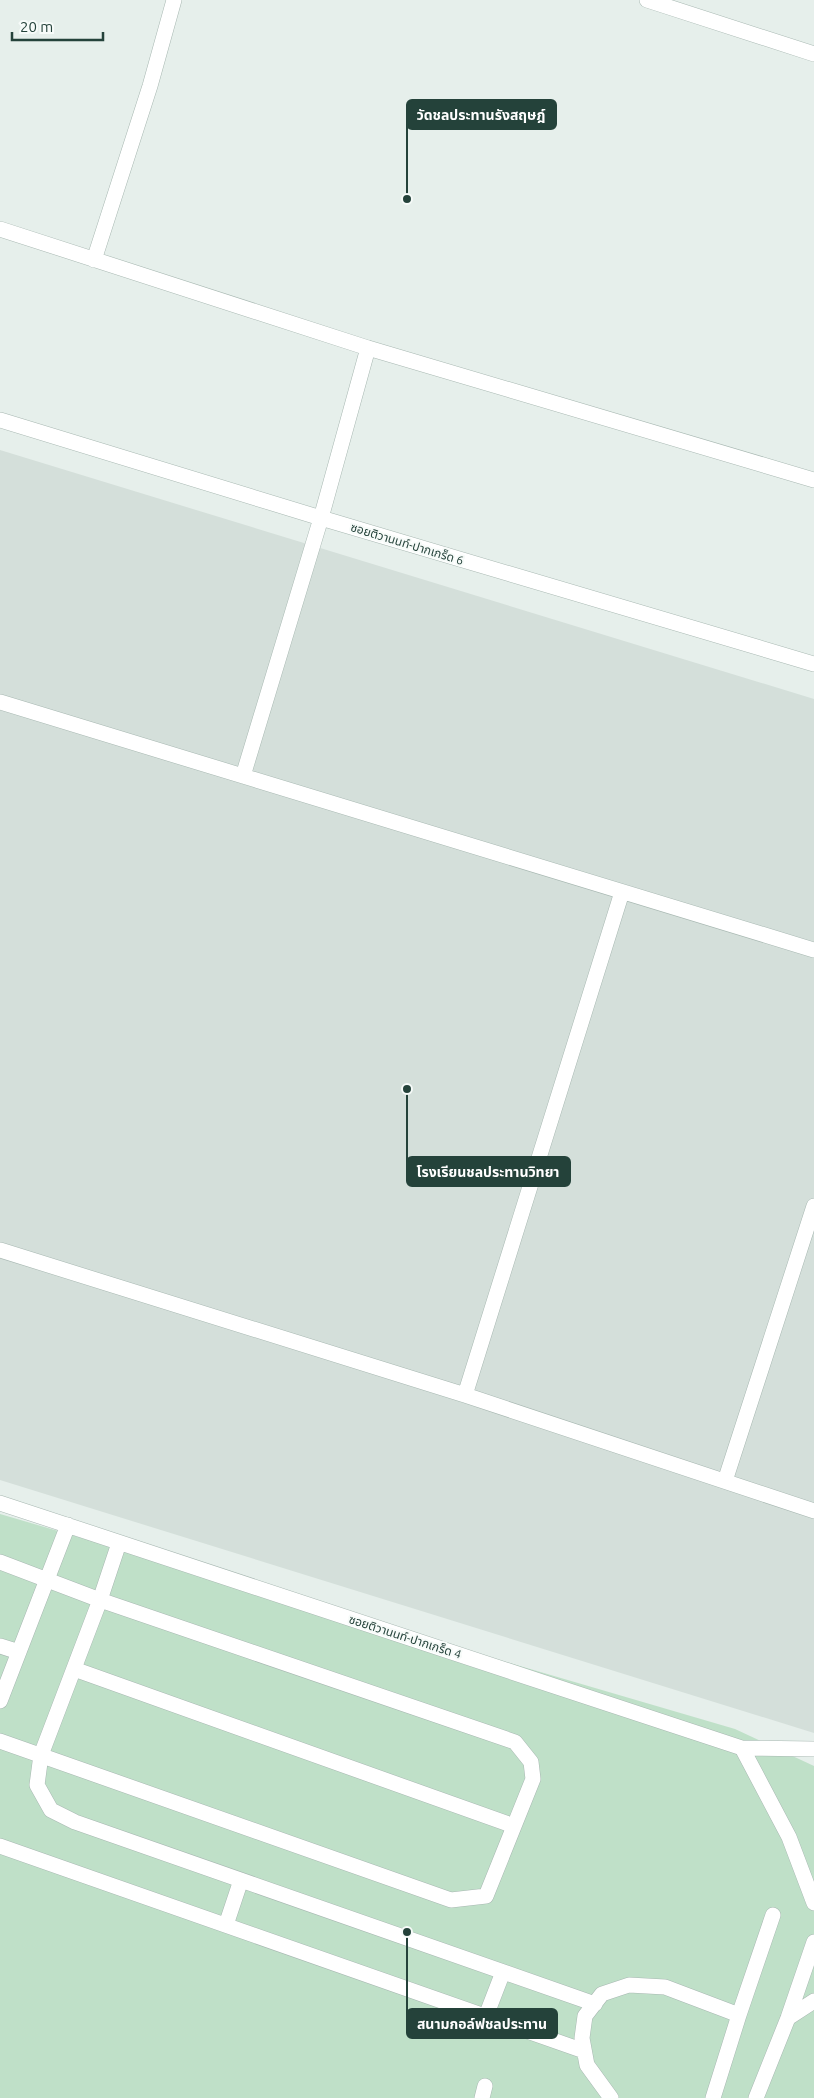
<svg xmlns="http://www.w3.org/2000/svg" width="814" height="2098" font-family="Ubuntu,'Noto Sans Thai',sans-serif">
<rect width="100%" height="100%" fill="#e6efeb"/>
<path fill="#d4dfda" d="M0,450L814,699V1733L0,1480Z"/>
<path fill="#bfe0c8" d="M0,1514L735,1729L814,1766V2098H0Z"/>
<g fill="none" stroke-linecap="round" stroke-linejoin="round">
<defs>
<path id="minor" d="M647,0L814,54
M0,229L368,348L814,480
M94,260L150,86L174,0
M0,420L321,518L814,664
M0,702L814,950
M243,776L321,518L368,348
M0,1250L465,1395L814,1511
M465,1395L622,892
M725,1481L814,1206
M0,1503L742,1748L814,1749
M119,1543L100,1600L41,1755L37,1785L51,1810L75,1822L595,2004
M0,1562L100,1600L515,1742L531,1762L533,1779L486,1896L451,1900L0,1741
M0,1646L19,1652
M74,1669L514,1826
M0,1701L68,1525
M742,1748L789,1837L814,1903
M0,1846L584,2051
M226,1925L241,1880
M486,2016L503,1972
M788,2018L814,2001
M482,2098L485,2086
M611,2098L587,2065L582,2038L585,2016L602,1994L629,1985L665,1987L739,2015
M713,2098L739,2015L773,1915
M756,2098L788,2018L814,1942"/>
</defs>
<use href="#minor" stroke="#a8b8b2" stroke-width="16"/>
<use href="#minor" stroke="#fff" stroke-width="15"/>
</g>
<g text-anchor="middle" stroke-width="4" stroke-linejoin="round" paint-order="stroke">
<g font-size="12" fill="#24423a" stroke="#f7fbf9">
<text transform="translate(407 544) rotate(17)" y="4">ซอยติวานนท์-ปากเกร็ด 6</text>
<text transform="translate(405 1637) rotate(18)" y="4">ซอยติวานนท์-ปากเกร็ด 4</text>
</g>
</g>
<path fill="none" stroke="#24423a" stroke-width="2" d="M407 199L407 115M407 1089L407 1172M407 1932L407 2024"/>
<g fill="#24423a" stroke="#f7fbf9" stroke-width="2">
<circle cx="407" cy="199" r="5"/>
<circle cx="407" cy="1089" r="5"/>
<circle cx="407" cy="1932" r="5"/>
</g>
<g fill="#24423a" stroke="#24423a" stroke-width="2">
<rect x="407" y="100" width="149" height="29" rx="5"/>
<rect x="407" y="1157" width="163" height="29" rx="5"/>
<rect x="407" y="2009" width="150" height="29" rx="5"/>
</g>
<g font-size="14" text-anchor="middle" font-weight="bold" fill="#fff">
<text x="481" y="120">วัดชลประทานรังสฤษฎ์</text>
<text x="488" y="1177">โรงเรียนชลประทานวิทยา</text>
<text x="482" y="2029">สนามกอล์ฟชลประทาน</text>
</g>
<path d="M12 32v8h91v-8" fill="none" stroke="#24423a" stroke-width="2.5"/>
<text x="20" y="32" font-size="15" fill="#24423a" stroke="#f7fbf9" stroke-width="4" paint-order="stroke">20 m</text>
</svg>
